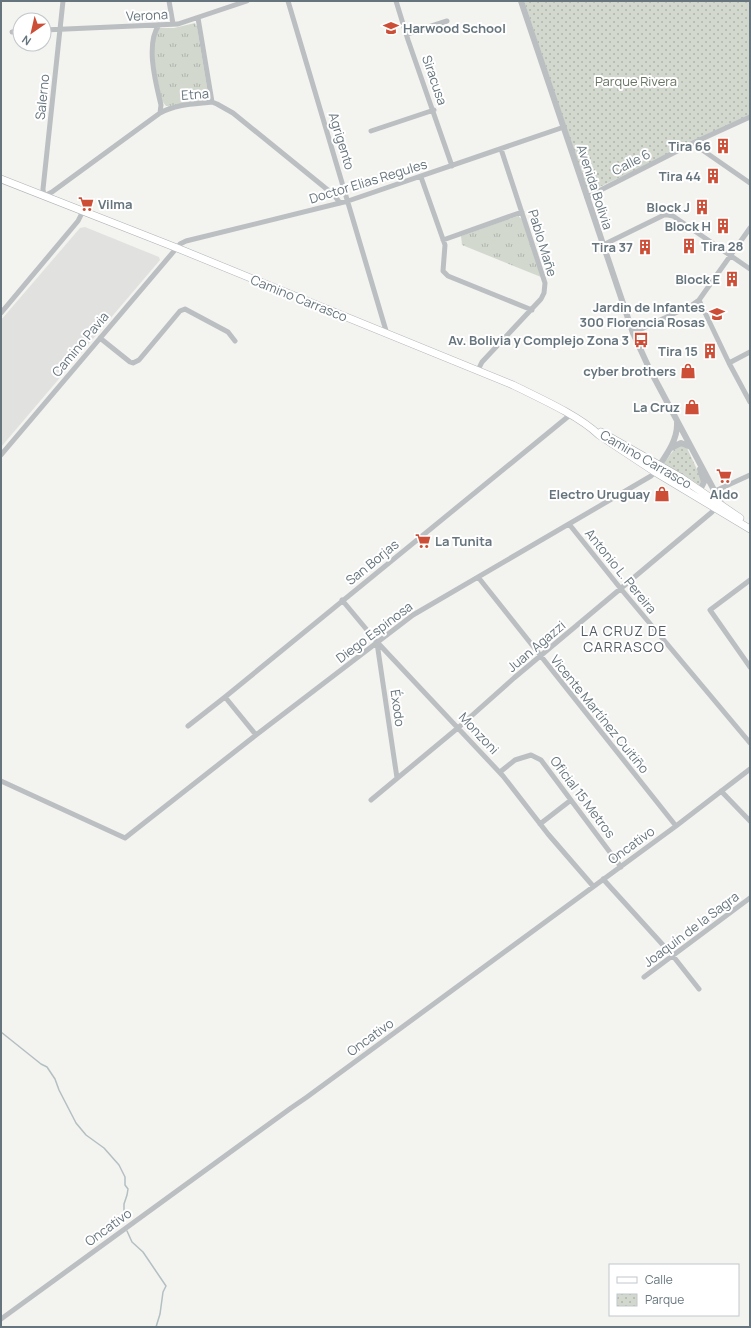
<svg xmlns="http://www.w3.org/2000/svg" width="751" height="1328" font-family="Manrope,sans-serif">
<defs>
<pattern id="grass-tufts" width="24" height="20" patternUnits="userSpaceOnUse"><rect width="24" height="20" fill="#d3d8cf"/><path d="M3 7l-1-3M5 7V3M7 7l1-3M15 17l-1-3M17 17v-4M19 17l1-3" fill="none" stroke="#afb4ad"/></pattern>
<pattern id="park-dots" width="8" height="8" patternUnits="userSpaceOnUse"><rect width="8" height="8" fill="#d3d8cf"/><path d="M2 2h.1M6 6h.1" fill="none" stroke="#afb4ad" stroke-width="1.8" stroke-linecap="round"/></pattern>
</defs>
<rect width="100%" height="100%" fill="#f3f3f0"/>
<path fill="#e1e2e0" d="M85,227L159,257L160,260L1,447V320L80,228Z"/>
<path fill="url(#grass-tufts)" d="M195,23L197,27L209,99L208,100L169,106H166L162,101C158,78 148,50 159,28H174Z
M518,216L522,219L541,277L462,245L461,236Z"/>
<path fill="url(#park-dots)" d="M524,1H750V116L589,192H588Z
M680,445L687,448L701,478L702,480L699,486L664,465L665,462L676,447Z"/>
<g fill="none" stroke-linecap="round" stroke-linejoin="round">
<path stroke="#b3bfc1" stroke-width="1.5" d="M1,1032L41,1064L47,1067L55,1079L59,1090L76,1123L86,1135L104,1148L119,1165L125,1177V1185L128,1189L127,1195L124,1204V1223
M127,1231L132,1242L143,1252L166,1286L163,1292L160,1314L156,1327"/>
<defs>
<path id="secondary" d="M1,179L177,248L513,385C539,398 578,415 599,435L655,472L750,529
M601,432L680,477L740,518"/>
</defs>
<use href="#secondary" stroke="#aeb3b6" stroke-width="8"/>
<path stroke="#bbbfc1" stroke-width="5" d="M63,1L43,189L44,196L52,192L160,113C176,104 194,104 212,102L217,104L233,113L334,195L340,203
M169,1L173,24
M288,1L387,334
M396,1L408,40L452,166
M198,18L212,102
M159,25C145,44 156,84 161,105L160,113
M44,30L178,24L247,1
M12,32L20,31
M407,34L447,21
M371,131L434,110
M698,147L750,183
M421,177L445,245L443,271L448,276L532,310
M587,197L693,143L750,117
M443,240L522,212
M603,245L664,215H668L673,216L750,269
M699,300L729,363L750,402
M1,313L78,221L83,211
M633,333L692,305L699,300L750,228
M100,338L130,362L133,363L139,360L180,311L185,309L228,332L235,341
M729,363L750,352
M478,370L482,362L541,299L544,293L545,283L501,149
M1,455L180,244L186,241L348,201L564,127
M715,491L750,475
M569,524L621,589L750,743
M478,577L676,826
M750,580L710,610L750,667
M342,600L377,642L503,776L548,834L593,886
M377,643L397,778
M225,697L256,735
M188,726L225,697L570,415
M500,772L515,760L531,755L541,760L621,867
M1,781L125,838L256,735L413,615L651,476L655,472
M721,791L750,821
M371,800L459,727L514,678L712,512L715,508
M540,824L571,800
M603,879L673,956L699,989
M644,977L750,898
M1,1319L291,1108L307,1097L676,826L750,769"/>
<path stroke="#bbbfc1" stroke-width="6" d="M521,1L633,333L649,368L722,505
M671,448L681,443L691,447
M655,472C664,458 678,441 677,423
M680,483L695,491L700,490L704,482L700,469"/>
<use href="#secondary" stroke="#fff" stroke-width="7"/>
</g>
<defs>
<symbol id="school-bare" viewBox="-9 -9 18 18"><path d="M0-5L7-2L0 1L-7-2ZM-4 1L0 2.5L4 1V4Q0 6-4 4Z" fill="#cd4e36" stroke="#fff" stroke-width="2.5" paint-order="stroke"/></symbol>
<symbol id="building-bare" viewBox="-9 -9 18 18"><path d="M-4-6H4V6H1V3H-1V6H-4ZM-2.5-4.3h1.7v1.8h-1.7ZM.8-4.3h1.7v1.8H.8ZM-2.5-1h1.7V.8h-1.7ZM.8-1h1.7V.8H.8Z" fill="#cd4e36" stroke="#fff" stroke-width="2.5" paint-order="stroke"/></symbol>
<symbol id="supermarket-bare" viewBox="-9 -9 18 18"><path d="M-6-5.5h2.5l.6 2H6L4.5 2H-2.5L-4.4-4H-6ZM-1.5 3.2a1.3 1.3 0 1 0 .1 0ZM3 3.2a1.3 1.3 0 1 0 .1 0Z" fill="#cd4e36" stroke="#fff" stroke-width="2.5" paint-order="stroke"/></symbol>
<symbol id="bus-bare" viewBox="-9 -9 18 18"><path d="M-5-6H5V4H4V6H2V4H-2V6H-4V4H-5ZM-3.5-4V0h7V-4ZM-3.5 1.2v1.5H-2V1.2ZM2 1.2v1.5H3.5V1.2Z" fill="#cd4e36" stroke="#fff" stroke-width="2.5" paint-order="stroke"/></symbol>
<symbol id="shop-bare" viewBox="-9 -9 18 18"><path d="M-5-2.5h2.3a2.7 3.5 0 0 1 5.4 0H5L5.5 6h-11ZM-1.5-2.5h3a1.5 2.3 0 0 0-3 0Z" fill="#cd4e36" stroke="#fff" stroke-width="2.5" paint-order="stroke"/></symbol>
</defs>
<g fill-rule="evenodd">
<use href="#school-bare" x="380" y="17" width="22" height="22"/>
<use href="#building-bare" x="712" y="135" width="22" height="22"/>
<use href="#building-bare" x="702" y="165" width="22" height="22"/>
<use href="#supermarket-bare" x="75" y="193" width="22" height="22"/>
<use href="#building-bare" x="691" y="196" width="22" height="22"/>
<use href="#building-bare" x="712" y="215" width="22" height="22"/>
<use href="#building-bare" x="678" y="235" width="22" height="22"/>
<use href="#building-bare" x="634" y="236" width="22" height="22"/>
<use href="#building-bare" x="721" y="268" width="22" height="22"/>
<use href="#school-bare" x="706" y="303" width="22" height="22"/>
<use href="#bus-bare" x="630" y="329" width="22" height="22"/>
<use href="#building-bare" x="699" y="340" width="22" height="22"/>
<use href="#shop-bare" x="677" y="360" width="22" height="22"/>
<use href="#shop-bare" x="681" y="396" width="22" height="22"/>
<use href="#supermarket-bare" x="713" y="465" width="22" height="22"/>
<use href="#shop-bare" x="651" y="483" width="22" height="22"/>
<use href="#supermarket-bare" x="412" y="530" width="22" height="22"/>
</g>
<g text-anchor="middle" stroke-width="4" stroke-linejoin="round" paint-order="stroke">
<g font-size="13" fill="#66757d" stroke="#fff">
<text transform="translate(147 15) rotate(-3)" y="5">Verona</text>
<text transform="translate(435 80) rotate(71)" y="5">Siracusa</text>
<text transform="translate(195 94) rotate(-4)" y="5">Etna</text>
<text transform="translate(42 97) rotate(-84)" y="5">Salerno</text>
<text transform="translate(342 141) rotate(73)" y="5">Agrigento</text>
<text transform="translate(631 162) rotate(-27)" y="5">Calle 6</text>
<text transform="translate(368 181) rotate(-17)" y="5">Doctor Elias Regules</text>
<text transform="translate(595 187) rotate(72)" y="5">Avenida Bolivia</text>
<text transform="translate(543 243) rotate(73)" y="5">Pablo Mañe</text>
<text transform="translate(299 298) rotate(22)" y="5">Camino Carrasco</text>
<text transform="translate(80 344) rotate(-50)" y="5">Camino Pavia</text>
<text transform="translate(646 459) rotate(30)" y="5">Camino Carrasco</text>
<text transform="translate(372 562) rotate(-39)" y="5">San Borjas</text>
<text transform="translate(621 571) rotate(51)" y="5">Antonio L. Pereira</text>
<text transform="translate(374 632) rotate(-37)" y="5">Diego Espinosa</text>
<text transform="translate(536 646) rotate(-40)" y="5">Juan Agazzi</text>
<text transform="translate(398 708) rotate(82)" y="5">Éxodo</text>
<text transform="translate(600 714) rotate(51)" y="5">Vicente Martínez Cuitiño</text>
<text transform="translate(479 733) rotate(47)" y="5">Monzoni</text>
<text transform="translate(583 797) rotate(53)" y="5">Oficial 15 Metros</text>
<text transform="translate(631 845) rotate(-36)" y="5">Oncativo</text>
<text transform="translate(691 929) rotate(-37)" y="5">Joaquín de la Sagra</text>
<text transform="translate(370 1037) rotate(-36)" y="5">Oncativo</text>
<text transform="translate(108 1227) rotate(-36)" y="5">Oncativo</text>
</g>
<g font-size="13" font-weight="bold" fill="#66757d" stroke="#fff" text-anchor="end">
<text x="403" y="33" text-anchor="start">Harwood School</text>
<text x="711" y="151">Tira 66</text>
<text x="701" y="181">Tira 44</text>
<text x="98" y="209" text-anchor="start">Vilma</text>
<text x="690" y="212">Block J</text>
<text x="711" y="231">Block H</text>
<text x="701" y="251" text-anchor="start">Tira 28</text>
<text x="633" y="252">Tira 37</text>
<text x="720" y="284">Block E</text>
<text x="705" y="312">Jardin de Infantes<tspan x="705" dy="15">300 Florencia Rosas</tspan></text>
<text x="629" y="345">Av. Bolivia y Complejo Zona 3</text>
<text x="698" y="356">Tira 15</text>
<text x="676" y="376">cyber brothers</text>
<text x="680" y="412">La Cruz</text>
<text x="650" y="499">Electro Uruguay</text>
<text x="724" y="499" text-anchor="middle">Aldo</text>
<text x="435" y="546" text-anchor="start">La Tunita</text>
</g>
<g font-size="13" fill="#697564" stroke="#fff">
<text x="636" y="86">Parque Rivera</text>
</g>
<g font-size="14" letter-spacing="1" fill="#535d63" stroke="#fff">
<text x="624" y="636">LA CRUZ DE<tspan x="624" dy="16">CARRASCO</tspan></text>
</g>
</g>
<rect width="751" height="1328" fill="none" stroke="#66757d" stroke-width="4"/>
<rect x="609" y="1264" width="130" height="52" fill="#ffffff" stroke="#c2c8cb"/>
<rect x="617" y="1277" width="20" height="6" fill="#ffffff" stroke="#c2c8cb"/>
<text x="645" y="1284" font-size="12" fill="#66757d">Calle</text>
<rect x="617" y="1294" width="20" height="12" fill="url(#park-dots)" stroke="#c2c8cb"/>
<text x="645" y="1304" font-size="12" fill="#66757d">Parque</text>
<g transform="translate(32 32) rotate(214)"><circle r="19" fill="#ffffff" stroke="#c2c8cb"/>
<path d="M0-3L7 15L0 10L-7 15Z" fill="#cd4e36"/>
<text y="-6" font-size="11" font-weight="bold" text-anchor="middle" fill="#66757d">N</text>
</g>
</svg>
